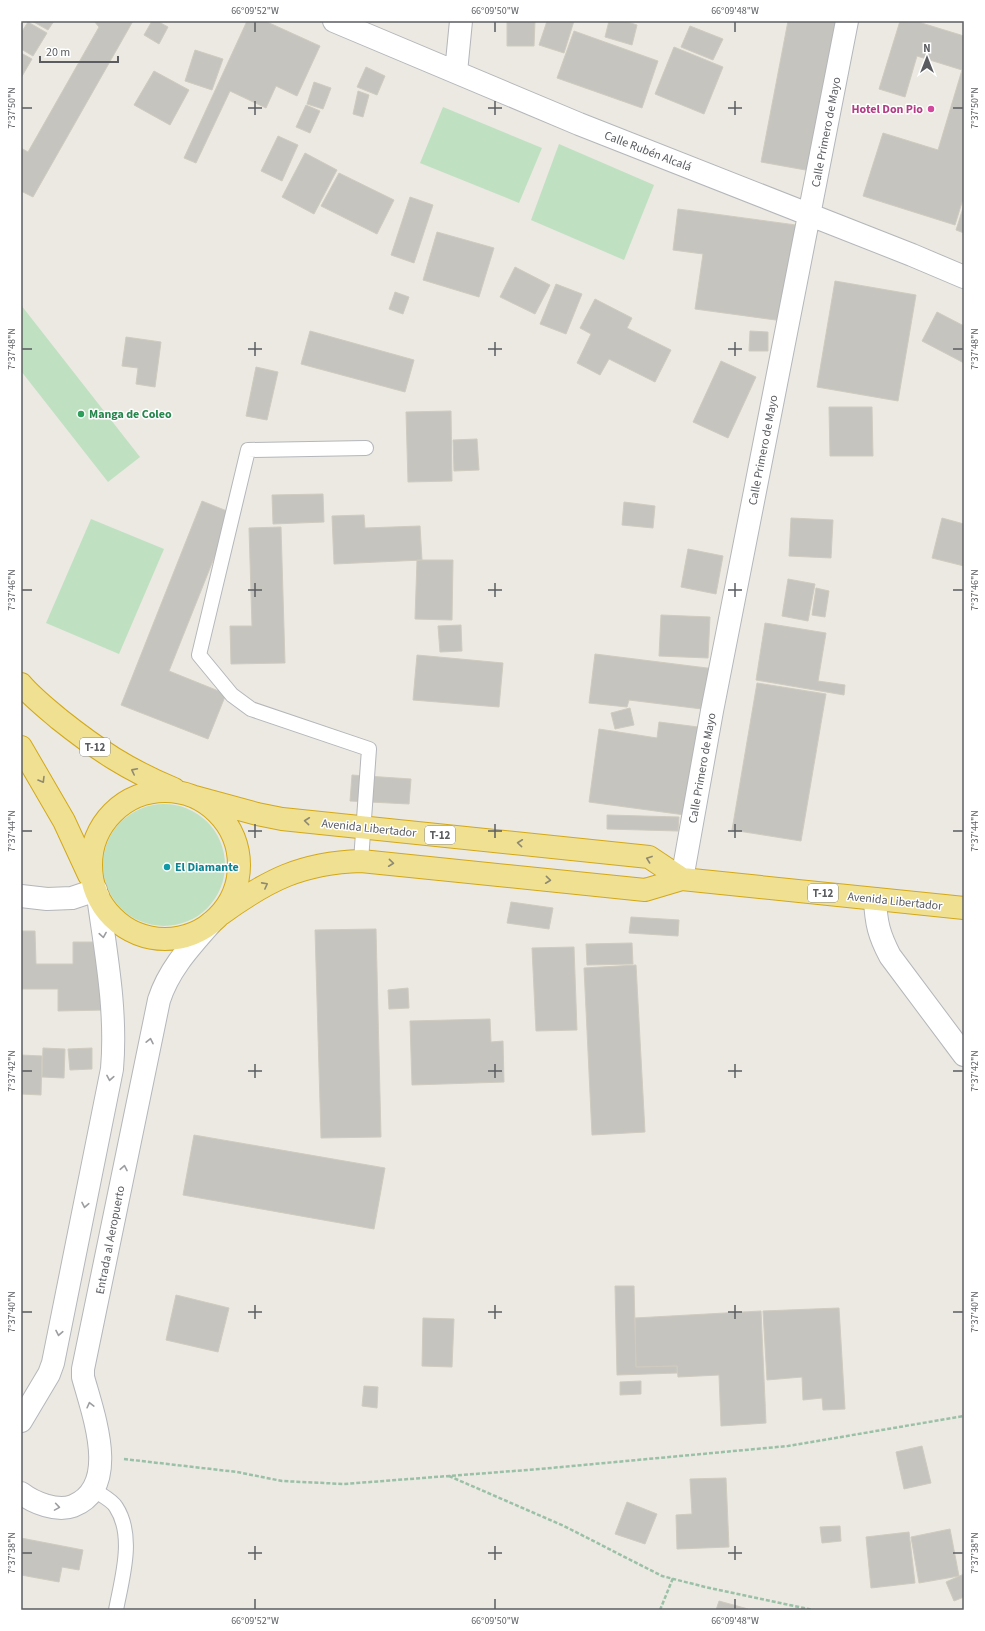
<svg xmlns="http://www.w3.org/2000/svg" width="985" height="1631" font-family="'Source Sans 3',sans-serif">
<rect width="100%" height="100%" fill="#ebe9e1"/>
<path fill="#c0e0c2" d="M443,107L542,148L519,203L420,163Z
M559,144L654,185L624,260L531,220Z
M21,305L140,457L108,482L21,371Z
M91,519L164,549L119,654L46,623Z
M103 865a61 61 0 1 1 122 0a61 61 0 1 1-122 0Z"/>
<path fill="#c6c4be" stroke="#cfcbc0" d="M32,21H54L48,30Z
M94,21H133L33,197L21,191V148L28,152L99,27Z
M152,21H157L168,27L159,44L144,35Z
M247,21H265L320,46L297,96L276,86L266,108L230,91L196,163L184,158Z
M507,21H535L534,46H507Z
M547,21H574L564,53L539,45Z
M609,21H624L637,25L632,45L605,37Z
M788,21L840,22L811,171L761,162Z
M900,21H915L964,36V196L955,225L863,196L883,133L938,150L962,70L917,56L905,97L879,89Z
M28,22L47,33L33,56L21,49V33Z
M690,26L723,39L713,60L681,47Z
M574,31L658,61L642,108L557,78Z
M674,47L723,67L704,114L655,94Z
M195,50L223,59L212,90L185,81Z
M21,53L32,59L21,78Z
M366,67L385,76L377,95L357,87Z
M154,71L189,90L170,125L134,105Z
M314,82L331,88L323,109L307,104Z
M358,91L369,95L363,117L353,114Z
M306,105L320,111L310,133L296,127Z
M278,136L298,145L282,181L261,171Z
M305,153L337,170L314,214L282,197Z
M339,173L394,200L377,234L321,206Z
M410,197L433,205L414,263L391,255Z
M964,205V233L956,230Z
M678,209L796,225L783,321L695,309L703,254L673,250Z
M437,232L494,248L479,297L423,280Z
M515,267L550,285L535,314L500,297Z
M835,281L916,295L898,401L817,387Z
M556,284L582,294L566,334L540,324Z
M395,292L409,297L403,314L389,309Z
M595,299L632,318L627,328L671,350L655,382L609,359L600,375L577,363L591,334L580,328Z
M937,312L964,326V363L922,341Z
M310,331L414,360L405,392L301,364Z
M750,331L768,332V351H749Z
M126,337L161,342L155,387L136,384L138,368L122,366Z
M721,361L756,377L728,438L693,422Z
M256,367L278,372L267,420L246,416Z
M829,407H872L873,456H830Z
M451,411L452,481L408,482L406,412Z
M477,439L479,470L454,471L453,440Z
M323,494L324,522L273,524L272,495Z
M202,501L232,513L169,671L226,694L208,739L121,705Z
M624,502L655,506L653,528L622,525Z
M364,515L365,528L420,526L422,560L334,564L332,516Z
M791,518L833,520L831,558L789,556Z
M942,518L964,524V566L932,558Z
M281,527L285,663L231,664L230,626H252L249,528Z
M688,549L723,556L716,594L681,587Z
M417,560H453L452,620L415,619Z
M788,579L815,584L808,621L782,616Z
M816,588L829,591L825,617L812,615Z
M661,615L710,617L708,658L659,656Z
M765,623L826,633L818,681L845,685L844,695L756,680Z
M461,625L462,651L440,652L438,626Z
M595,654L715,669L710,710L629,700L627,707L589,703Z
M417,655L503,663L499,707L413,700Z
M757,683L826,694L801,841L732,830Z
M630,708L634,725L615,729L611,713Z
M659,722L698,727L685,815L589,802L599,729L657,738Z
M352,775L411,779L409,804L350,801Z
M607,815L679,817L678,831L607,829Z
M511,902L553,908L549,929L507,923Z
M631,917L679,920L678,936L629,933Z
M376,929L381,1137L321,1138L315,930Z
M21,931H35L36,964H73V942H106V1010L58,1011V989H21Z
M632,943L633,964L587,965L586,944Z
M574,947L577,1030L536,1031L532,948Z
M636,965L645,1132L592,1135L584,968Z
M408,988L409,1008L389,1009L388,990Z
M490,1019L491,1042L503,1041L504,1082L412,1085L410,1021Z
M43,1048L65,1049L64,1078L42,1077Z
M92,1048V1069L70,1070L68,1049Z
M21,1055L42,1056L41,1095L21,1094Z
M194,1135L385,1168L374,1229L183,1195Z
M615,1286H634L636,1367L677,1366V1373L617,1375Z
M176,1295L229,1308L218,1352L166,1340Z
M839,1308L845,1409L823,1410L822,1398L803,1400L802,1377L767,1380L763,1311Z
M761,1311L766,1423L721,1426L719,1375L678,1377L677,1366L636,1367L635,1318Z
M423,1318L454,1319L452,1367L422,1366Z
M641,1381V1394L620,1395V1382Z
M364,1386L378,1387L377,1408L362,1406Z
M922,1446L931,1483L904,1489L896,1452Z
M726,1478L729,1547L677,1549L676,1515L692,1514L690,1479Z
M627,1502L657,1514L645,1544L615,1534Z
M840,1526L841,1541L822,1543L820,1527Z
M950,1529L959,1576L919,1583L911,1537Z
M909,1532L915,1583L871,1588L866,1537Z
M21,1538L83,1550L79,1570L62,1567L59,1582L21,1575Z
M964,1574V1597L954,1601L946,1582Z
M719,1601L748,1609V1610H716Z"/>
<g fill="none" stroke-linecap="round" stroke-linejoin="round">
<defs>
<path id="lane" d="M361,861L369,749L251,709L232,695L199,655L248,450L366,448
M94,1490C101,1495 112,1500 116,1507C135,1536 122,1578 116,1610"/>
<path id="street" d="M334,21L579,124L912,255L964,277
M456,72L461,21
M682,879L712,711L847,21
M21,896L47,899L72,898L96,890
M875,899C876,923 879,935 890,956L964,1055
M21,1421L49,1374L53,1363L112,1069C117,1011 106,954 98,896
M21,1493C34,1503 57,1512 73,1506C121,1487 93,1414 83,1377V1369L159,1000C169,969 190,947 211,923"/>
<path id="highway" d="M21,684C32,697 46,708 59,719C98,750 128,770 174,789
M21,747L64,821L89,875
M91 865a74 74 0 1 1 148 0a74 74 0 1 1-148 0Z
M195,797L257,814L282,819L649,857L682,879
M221,914C268,880 301,863 361,861L645,890L682,879L964,908"/>
</defs>
<use href="#lane" stroke="#b4b6ba" stroke-width="16"/>
<use href="#street" stroke="#b4b6ba" stroke-width="24"/>
<use href="#highway" stroke="#d3a818" stroke-width="24"/>
<path stroke="#9ac0a7" stroke-width="2.5" stroke-dasharray="4 2" stroke-linecap="butt" d="M124,1459L237,1472L282,1481L344,1484L540,1469L788,1446L964,1416
M449,1476L564,1526L662,1576L705,1587L813,1610
M660,1610L673,1578"/>
<use href="#lane" stroke="#fff" stroke-width="14"/>
<use href="#street" stroke="#fff" stroke-width="22"/>
<use href="#highway" stroke="#f0e092" stroke-width="22"/>
</g>
<defs><path id="oneway-chevron" d="M-2-3.5L2.5 0L-2 3.5" fill="none" stroke-width="1.6" stroke-linecap="round" stroke-linejoin="round"/></defs>
<g stroke="#8e8a72">
<use href="#oneway-chevron" transform="translate(134 771) rotate(-153)"/>
<use href="#oneway-chevron" transform="translate(42 780) rotate(59)"/>
<use href="#oneway-chevron" transform="translate(307 821) rotate(-174)"/>
<use href="#oneway-chevron" transform="translate(520 843) rotate(-174)"/>
<use href="#oneway-chevron" transform="translate(649 859) rotate(-160)"/>
<use href="#oneway-chevron" transform="translate(391 863) rotate(6)"/>
<use href="#oneway-chevron" transform="translate(548 880) rotate(6)"/>
<use href="#oneway-chevron" transform="translate(265 885) rotate(-28)"/>
</g>
<g stroke="#9c9da0">
<use href="#oneway-chevron" transform="translate(103 935) rotate(81)"/>
<use href="#oneway-chevron" transform="translate(150 1041) rotate(-78)"/>
<use href="#oneway-chevron" transform="translate(110 1078) rotate(100)"/>
<use href="#oneway-chevron" transform="translate(124 1168) rotate(-79)"/>
<use href="#oneway-chevron" transform="translate(85 1205) rotate(101)"/>
<use href="#oneway-chevron" transform="translate(59 1333) rotate(101)"/>
<use href="#oneway-chevron" transform="translate(90 1405) rotate(-104)"/>
<use href="#oneway-chevron" transform="translate(57 1507) rotate(9)"/>
</g>
<path fill="none" stroke="#5a5c60" stroke-width="1.5" d="M255,22V32M495,22V32M735,22V32M255,101V115M495,101V115M735,101V115M22,108H32M248,108H262M488,108H502M728,108H742M953,108H963M255,342V356M495,342V356M735,342V356M22,349H32M248,349H262M488,349H502M728,349H742M953,349H963M255,583V597M495,583V597M735,583V597M22,590H32M248,590H262M488,590H502M728,590H742M953,590H963M255,824V838M495,824V838M735,824V838M22,831H32M248,831H262M488,831H502M728,831H742M953,831H963M255,1064V1078M495,1064V1078M735,1064V1078M22,1071H32M248,1071H262M488,1071H502M728,1071H742M953,1071H963M255,1305V1319M495,1305V1319M735,1305V1319M22,1312H32M248,1312H262M488,1312H502M728,1312H742M953,1312H963M255,1546V1560M495,1546V1560M735,1546V1560M22,1553H32M248,1553H262M488,1553H502M728,1553H742M953,1553H963M255,1599V1609M495,1599V1609M735,1599V1609"/>
<circle fill="#d1479c" stroke="#fff" stroke-width="1.5" cx="931" cy="109" r="4"/>
<circle fill="#2e9e5b" stroke="#fff" stroke-width="1.5" cx="81" cy="414" r="4"/>
<circle fill="#0f9aa8" stroke="#fff" stroke-width="1.5" cx="167" cy="867" r="4"/>
<g text-anchor="middle" stroke-width="3" stroke-linejoin="round" paint-order="stroke">
<g fill="#fff" stroke="#8c8d90" stroke-width="1">
<rect x="80" y="738" width="30" height="18" rx="3"/>
<rect x="425" y="826" width="30" height="18" rx="3"/>
<rect x="808" y="884" width="30" height="18" rx="3"/>
</g>
<g font-size="11" font-weight="bold" fill="#5a5c60">
<text x="95" y="751">T-12</text>
<text x="440" y="839">T-12</text>
<text x="823" y="897">T-12</text>
</g>
<g font-size="12" font-weight="bold" fill="#b23c85" stroke="#fff" text-anchor="end">
<text x="923" y="113">Hotel Don Pio</text>
</g>
<g font-size="12" fill="#5a5c60" stroke="#fff">
<text transform="translate(826 132) rotate(-79)" y="4">Calle Primero de Mayo</text>
<text transform="translate(648 151) rotate(21)" y="4">Calle Rubén Alcalá</text>
<text transform="translate(763 450) rotate(-79)" y="4">Calle Primero de Mayo</text>
<text transform="translate(702 768) rotate(-80)" y="4">Calle Primero de Mayo</text>
<text transform="translate(369 828) rotate(6)" y="4">Avenida Libertador</text>
<text transform="translate(895 901) rotate(6)" y="4">Avenida Libertador</text>
<text transform="translate(110 1240) rotate(-79)" y="4">Entrada al Aeropuerto</text>
</g>
<g font-size="12" font-weight="bold" fill="#27864d" stroke="#fff" text-anchor="start">
<text x="89" y="418">Manga de Coleo</text>
</g>
<g font-size="12" font-weight="bold" fill="#0d838f" stroke="#fff" text-anchor="start">
<text x="175" y="871">El Diamante</text>
</g>
</g>
<rect width="985" height="1631" fill="none" stroke="#ffffff" stroke-width="44"/>
<g transform="translate(927 58)" stroke="#ffffff" stroke-width="3" paint-order="stroke">
<path d="M0-3L7 15L0 10L-7 15Z" fill="#5a5c60"/>
<text y="-6" font-size="11" font-weight="bold" text-anchor="middle" fill="#5a5c60">N</text>
</g>
<path d="M40 56v6h78v-6" fill="none" stroke="#5a5c60" stroke-width="2"/>
<text x="46" y="56" font-size="12" fill="#5a5c60" stroke="#ffffff" stroke-width="3" paint-order="stroke">20 m</text>
<rect x="22" y="22" width="941" height="1587" fill="none" stroke="#5a5c60" stroke-width="1.5"/>
<g font-size="10" text-anchor="middle" fill="#5a5c60">
<text x="255" y="14">66°09'52"W</text>
<text x="495" y="14">66°09'50"W</text>
<text x="735" y="14">66°09'48"W</text>
<text transform="translate(11 108) rotate(-90)" y="4">7°37'50"N</text>
<text transform="translate(974 108) rotate(-90)" y="4">7°37'50"N</text>
<text transform="translate(11 349) rotate(-90)" y="4">7°37'48"N</text>
<text transform="translate(974 349) rotate(-90)" y="4">7°37'48"N</text>
<text transform="translate(11 590) rotate(-90)" y="4">7°37'46"N</text>
<text transform="translate(974 590) rotate(-90)" y="4">7°37'46"N</text>
<text transform="translate(11 831) rotate(-90)" y="4">7°37'44"N</text>
<text transform="translate(974 831) rotate(-90)" y="4">7°37'44"N</text>
<text transform="translate(11 1071) rotate(-90)" y="4">7°37'42"N</text>
<text transform="translate(974 1071) rotate(-90)" y="4">7°37'42"N</text>
<text transform="translate(11 1312) rotate(-90)" y="4">7°37'40"N</text>
<text transform="translate(974 1312) rotate(-90)" y="4">7°37'40"N</text>
<text transform="translate(11 1553) rotate(-90)" y="4">7°37'38"N</text>
<text transform="translate(974 1553) rotate(-90)" y="4">7°37'38"N</text>
<text x="255" y="1624">66°09'52"W</text>
<text x="495" y="1624">66°09'50"W</text>
<text x="735" y="1624">66°09'48"W</text>
</g>
</svg>
